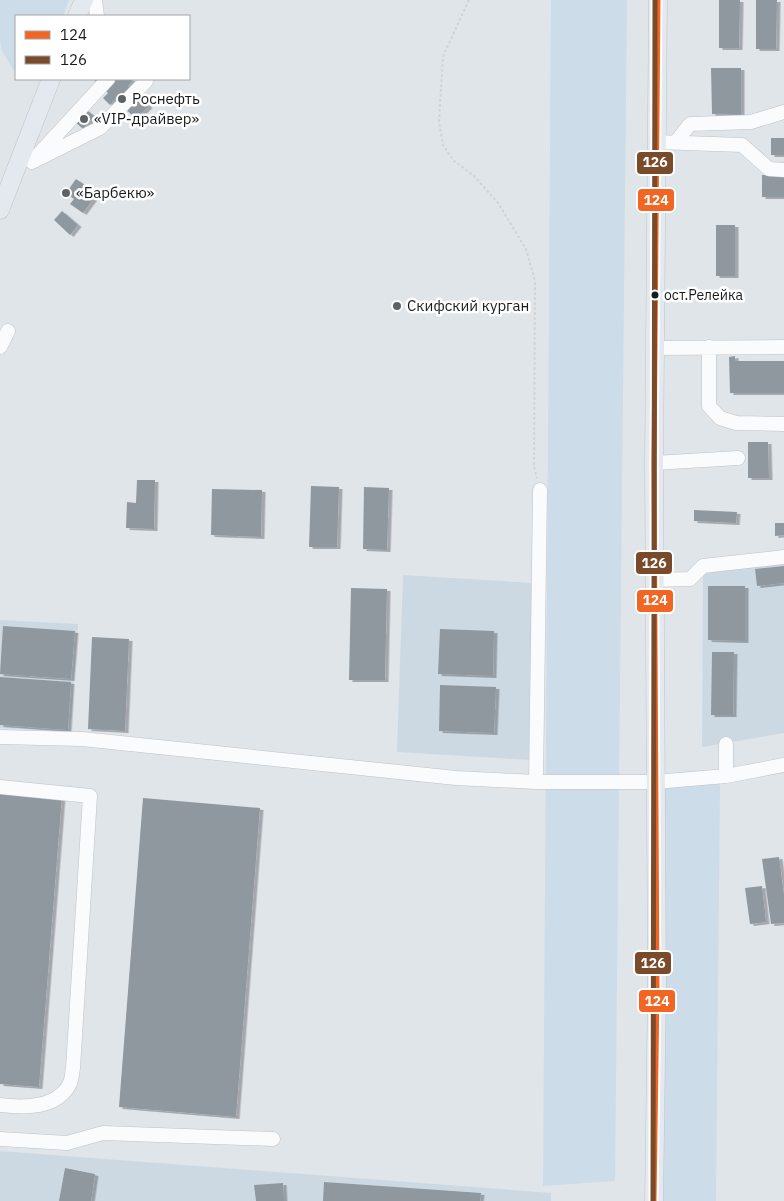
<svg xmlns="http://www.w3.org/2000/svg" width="784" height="1201" font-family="'IBM Plex Sans',sans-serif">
<defs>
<filter id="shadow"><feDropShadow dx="3.5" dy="2" stdDeviation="0" flood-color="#0004"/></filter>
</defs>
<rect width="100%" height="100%" fill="#e0e5ea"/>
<path fill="#cdd9e2" d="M784,564V733L702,747L703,571Z
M403,575L533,583L531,760L397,752Z
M0,620L78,624L70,732L0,728Z
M0,1151L551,1193V1201H0Z"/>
<path fill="#ccdce8" d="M0,0H69L63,16H16V70H13L2,50L0,42Z
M551,0H627L615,1181L543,1186Z
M720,784L716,1201H662L663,787Z"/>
<path fill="#8f989f" filter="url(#shadow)" d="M719,0H740L739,48H719Z
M756,0H777L776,49H756Z
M711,68H741V115L712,114Z
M93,79H131L133,80L128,86L149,106L136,119L115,99L110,105L103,98L108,93Z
M85,109L94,116L83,129L74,121Z
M771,138H784V155H771Z
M762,175L784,176V197H762Z
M76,179L97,194L83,213L70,204L74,199L66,193Z
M62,211L78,225L70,235L54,220Z
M716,225H735V276H716Z
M735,356V361H784V393H730L729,357Z
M748,442H768L769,478H748Z
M137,480H155L154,529L126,528L127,502L136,503Z
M311,486L339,487L337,547H309Z
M364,487L389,488L387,550L363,549Z
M212,489L262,490L261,537L211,535Z
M694,510L737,512L736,523L694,521Z
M775,523H784V535L775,536Z
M784,566V583L757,586L755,569Z
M708,586H745V641L708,640Z
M351,588L387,589L385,680H349Z
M3,626L75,631L71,679L0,674Z
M440,629L494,631L493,676L438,674Z
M92,637L129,639L125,731L88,729Z
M712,652H734L733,715H711Z
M0,677L71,682L68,730L0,725Z
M440,685L496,687L494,733L439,731Z
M0,791L62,796L39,1087L0,1084Z
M143,798L260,808L236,1117L119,1107Z
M779,857L784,895V923L771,924L762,859Z
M762,886L766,922L750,924L745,888Z
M65,1168L95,1174L91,1201H59Z
M324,1182L481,1193L480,1201H323Z
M283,1183L284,1201H256L254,1185Z"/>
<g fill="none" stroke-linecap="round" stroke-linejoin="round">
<defs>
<path id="minor" d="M95,0L97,16
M656,142L742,145L769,169L784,170
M676,142L690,124L751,122L784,112
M36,157L108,79
M32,162L100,128L146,81L144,79
M0,347L8,331
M709,347V406L720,418L736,423L784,424
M654,348L784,347
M654,463L738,458
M654,580L690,579L703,566L784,557
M0,737L82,739L456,778L536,782H655L726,776L784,765
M726,744V776
M536,782L540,490
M0,787L90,796L73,1068C72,1073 72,1079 70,1083C58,1109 24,1108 0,1105
M0,1139L67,1143L103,1133L273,1139"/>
<path id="major" d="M77,16L84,0
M0,210L51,79
M654,1201L657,988L654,463L658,0"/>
</defs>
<use href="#minor" stroke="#bec2c6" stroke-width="15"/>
<use href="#major" stroke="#c1c3c6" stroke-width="19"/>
<path stroke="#d0d1d2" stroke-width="2" stroke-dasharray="2.5 2.5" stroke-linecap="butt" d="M469,0L443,56L439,122L443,145L453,160L474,176L498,203L526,249L535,281L534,467L537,478"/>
<use href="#minor" stroke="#fafbfc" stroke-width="14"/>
<use href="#major" stroke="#e3e9ef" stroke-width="18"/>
<defs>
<path id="bus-1" d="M654,1201L657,988L654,463L658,0"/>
<path id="bus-2" d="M653,1201L655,0"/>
</defs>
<use href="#bus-1" stroke="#fff" stroke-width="9"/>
<use href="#bus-2" stroke="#fff" stroke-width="9"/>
<use href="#bus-1" stroke="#f26522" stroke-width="5"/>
<use href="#bus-2" stroke="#7a4b2a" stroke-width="5"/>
</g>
<g fill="#5e6265" stroke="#fff" stroke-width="2">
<circle cx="122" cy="99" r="5"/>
<circle cx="84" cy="119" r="5"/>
<circle cx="66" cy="193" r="5"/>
<circle cx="397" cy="306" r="5"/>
</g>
<circle fill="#181b1e" stroke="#fff" stroke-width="2" cx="655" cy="295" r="4.5"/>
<g text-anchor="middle" stroke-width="5" stroke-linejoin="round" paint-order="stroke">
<g font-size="14" fill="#181b1e" stroke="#fff" text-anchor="start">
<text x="664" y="300">ост.Релейка</text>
</g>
<g font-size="15" fill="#181b1e" stroke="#fff" text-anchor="start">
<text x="132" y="104">Роснефть</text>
<text x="94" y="124">«VIP-драйвер»</text>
<text x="76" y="198">«Барбекю»</text>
<text x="407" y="311">Скифский курган</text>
</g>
</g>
<g stroke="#fff" stroke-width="2">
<rect x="636" y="151" width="38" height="24" rx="5" fill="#7a4b2a"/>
<rect x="637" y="188" width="38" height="24" rx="5" fill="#f26522"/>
<rect x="635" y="551" width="38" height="24" rx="5" fill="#7a4b2a"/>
<rect x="636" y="589" width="38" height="24" rx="5" fill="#f26522"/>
<rect x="634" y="951" width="38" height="24" rx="5" fill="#7a4b2a"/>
<rect x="638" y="989" width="38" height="24" rx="5" fill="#f26522"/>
</g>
<g font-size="14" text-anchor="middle" font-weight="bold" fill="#fff">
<text x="655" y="167">126</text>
<text x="656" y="205">124</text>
<text x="654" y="568">126</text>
<text x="655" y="605">124</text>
<text x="653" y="968">126</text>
<text x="657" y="1006">124</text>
</g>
<rect x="15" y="15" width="175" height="65" fill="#ffffff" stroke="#a3a4a5"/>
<rect x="25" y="31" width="25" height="8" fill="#f26522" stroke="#a3a4a5"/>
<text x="60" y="40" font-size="15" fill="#181b1e">124</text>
<rect x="25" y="56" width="25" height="8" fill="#7a4b2a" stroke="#a3a4a5"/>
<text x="60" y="65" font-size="15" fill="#181b1e">126</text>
</svg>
